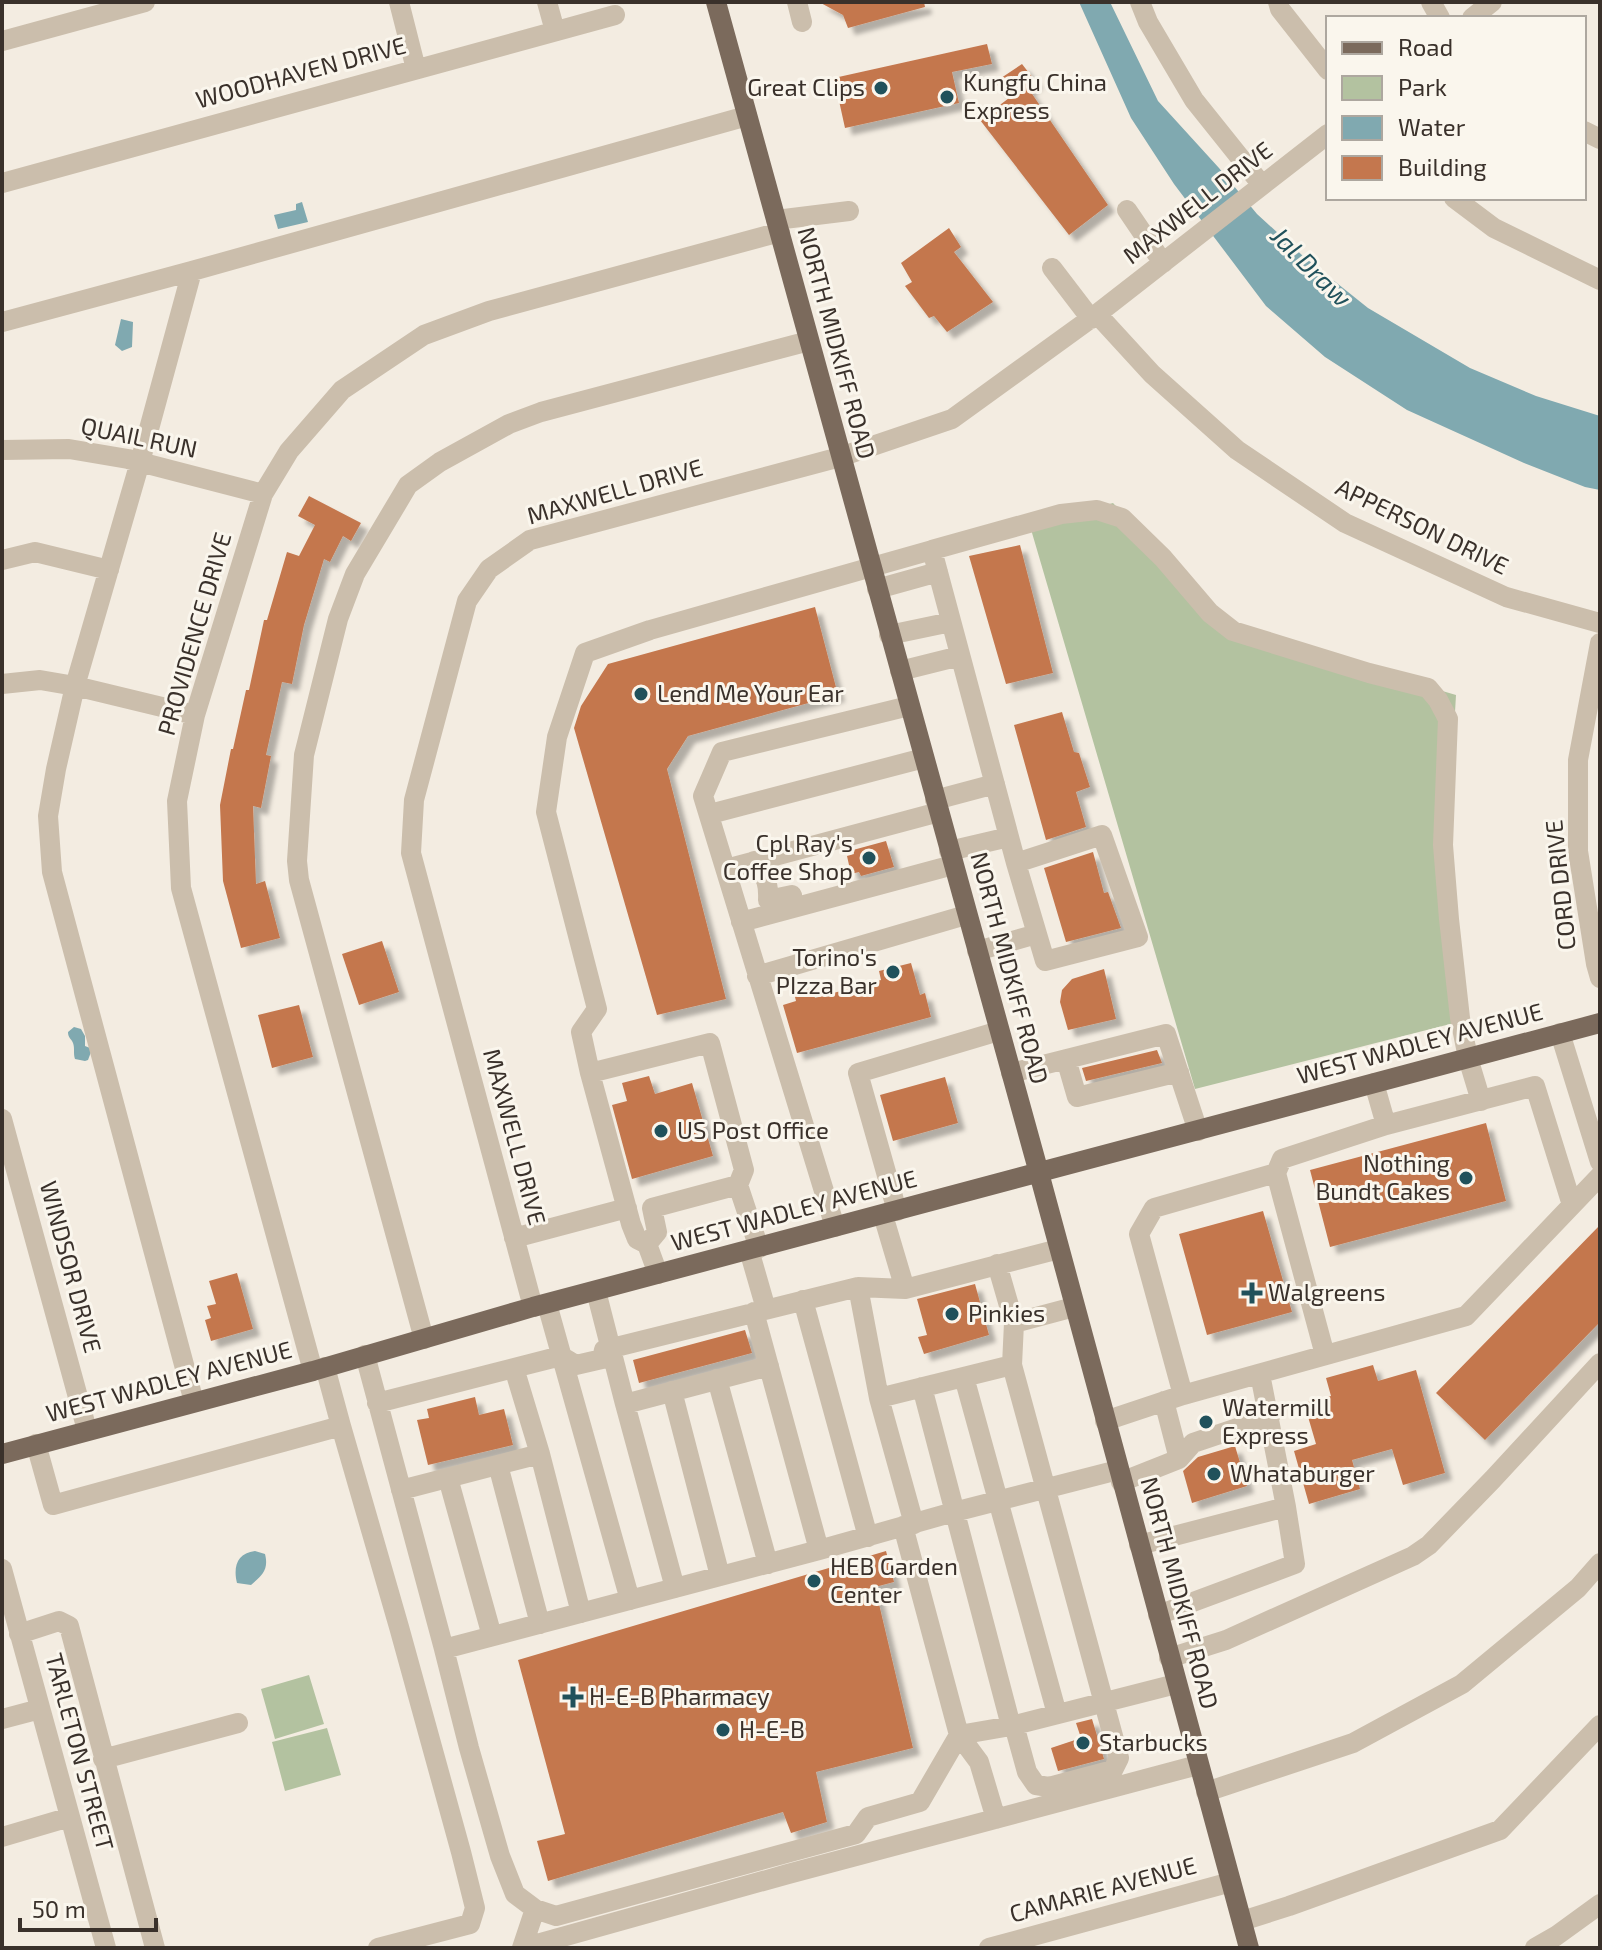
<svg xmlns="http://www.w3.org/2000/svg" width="1602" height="1950" font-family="'Exo 2',sans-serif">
<defs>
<filter id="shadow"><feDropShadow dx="7" dy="7" stdDeviation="2" flood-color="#0004"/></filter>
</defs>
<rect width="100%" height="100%" fill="#f3ece1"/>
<path fill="#b3c2a0" d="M1113,503L1234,630L1456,695L1447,851L1462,1021L1195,1089L1030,526Z
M309,1675L324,1724L275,1739L261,1689Z
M327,1728L341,1775L285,1791L272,1742Z"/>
<path fill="#80a9b0" d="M1079,2H1110L1158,101L1219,168L1257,214L1303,256L1368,308L1470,368L1536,396L1600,416V490L1585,487L1524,463L1407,410L1325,357L1266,306L1174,184L1131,118Z
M302,202L308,222L278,229L274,215L296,210V204Z
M121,319L133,322L132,347L122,351L115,345Z
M74,1027L81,1029L85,1036V1046L90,1048L91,1052L88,1060L85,1061L75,1059C73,1054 75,1048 73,1043C71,1038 68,1038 68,1032Z
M255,1551L265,1554C269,1570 262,1575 251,1585L237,1583C233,1567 237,1553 255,1551Z"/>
<path fill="#c4774e" filter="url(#shadow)" d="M819,2H924L925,7L848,28L843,15Z
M987,44L992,64L952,72L959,103L845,128L834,78Z
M1022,64L1036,82L1028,88L1108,205L1069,235L980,120L1021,89L1003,93L995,82Z
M949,228L961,247L954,252L993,302L947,332L934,316L929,318L905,286L912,282L901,263Z
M309,496L361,523L351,541L343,536L330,562L324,559L304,625L292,684L282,682L266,755L271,756L261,808L253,806L256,884L265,881L280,938L241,948L223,881L220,805L231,749H233L246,690H249L264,620H267L287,552L299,556L315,525L298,516Z
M1020,545L1053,673L1006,684L969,556Z
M815,607L838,695L688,736L667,769L726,999L657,1015L574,728L581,706L608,664Z
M1062,712L1074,752L1079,753L1090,787L1076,792L1086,827L1046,840L1014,725Z
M886,841L894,867L861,876L859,872L851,874L847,856L854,854L853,850Z
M1093,852L1104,893L1108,892L1121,928L1066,942L1044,868Z
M382,941L399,992L359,1005L342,954Z
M911,963L920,995L925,993L931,1017L797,1053L783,1005L796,1001L794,993L812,988L815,998L881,980L879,971Z
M1104,969L1116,1019L1068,1030L1060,1002L1062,990L1072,979Z
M299,1005L313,1057L272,1068L258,1015Z
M1157,1050L1162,1063L1086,1081L1082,1068Z
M649,1076L655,1094L692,1083L713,1156L632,1179L612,1105L627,1101L622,1083Z
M945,1077L958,1123L893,1141L880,1095Z
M1486,1123L1506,1201L1330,1247L1310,1170Z
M1263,1211L1292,1312L1207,1335L1179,1234Z
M1600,1225V1322L1485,1440L1436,1393Z
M237,1273L253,1329L211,1341L205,1320L211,1318L207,1306L216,1304L209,1281Z
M975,1284L989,1335L924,1354L918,1337L927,1335L917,1299Z
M745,1330L752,1353L639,1383L633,1360Z
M1373,1365L1378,1381L1416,1370L1445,1473L1403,1485L1392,1449L1352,1460L1360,1489L1309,1504L1294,1451L1316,1444L1304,1403L1331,1396L1326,1378Z
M475,1397L479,1415L504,1409L513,1445L428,1465L417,1420L429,1418L427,1409Z
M1235,1446L1247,1486L1192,1503L1183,1471L1198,1457Z
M886,1551L894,1582L875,1587L913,1748L816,1772L827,1822L791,1833L783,1812L548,1881L537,1841L565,1834L518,1660Z
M1092,1719L1104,1759L1058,1771L1051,1748L1081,1738L1076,1723Z"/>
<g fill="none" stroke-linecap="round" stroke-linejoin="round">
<path stroke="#cbbeac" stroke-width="20" d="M399,2L416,69
M547,2L555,31
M797,2L802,22
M1140,2L1148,22L1194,100L1262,185
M1278,2L1280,9L1328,70
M1431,2L1440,18
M1472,18L1492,2
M2,41L145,2
M1584,131L1600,139
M2,183L615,15
M1454,198L1494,228L1600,280
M1127,210L1163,263
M776,220L849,211
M1052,268L1091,319
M1097,314L1152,374L1237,450L1345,523L1506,597L1600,623
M2,322L192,271
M2,450L69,449L128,459L263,494
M932,550L1061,514L1097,510L1122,518L1163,558L1210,613L1233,631L1369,673L1428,688L1438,700L1448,719L1443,845L1449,919L1460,1018L1468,1058L1481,1101
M2,560L35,552L109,570
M877,589L938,572
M889,635L951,622
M1600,643L1578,760V851L1596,964L1600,978
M900,671L960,656
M2,684L40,680L75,686L195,715
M935,800L995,784
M710,814L924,758
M949,851L1009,837
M754,861C764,877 769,879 768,900L792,895
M726,869L939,812
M741,922L953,865
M977,951L1037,934L1045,961L1138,937L1102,835L1016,863L1037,934
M757,976L966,915
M1560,1033L1600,1162
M1066,1059L1077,1097L1179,1072
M590,1073L631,1224L637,1239L647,1244
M1011,1073L1166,1034L1198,1131
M2,1119L87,1430
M1386,1125L1535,1086L1572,1205
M1276,1173L1325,1355
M897,1211L858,1073L999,1031
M883,1215L905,1289
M835,1227L703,796L722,752L909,706
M514,1238L627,1208
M759,1248L738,1185L744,1170L710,1043L590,1073L581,1032L597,1009L546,812L557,737L585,653L650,630L932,550L1016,863
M749,1250L766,1309
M997,1264L1014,1323L1074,1307
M658,1274L647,1244L657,1232L652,1208L738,1185
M858,1287L905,1289L1059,1249
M596,1291L625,1404L769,1366
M803,1300L868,1537
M547,1304L630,1600
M533,1307L411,853L414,800L467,601L489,569L530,540L840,457L952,419L1097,314L1328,134
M754,1312L819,1550
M1014,1323L1012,1365L1119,1758L1113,1770L1049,1787L1036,1785L1027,1772L1014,1725
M424,1339L299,880L297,861L304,755L338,619L355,574L408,485L440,462L509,424L541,412L809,341
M365,1355L444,1649L819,1550L954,1512L1118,1470
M313,1371L181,888L177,801L195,715L263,494L289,451L342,390L424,335L489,311L780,232
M964,1377L1057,1714
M717,1379L768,1564
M922,1387L1011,1726
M672,1391L720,1576
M1183,1395L1466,1316L1600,1176
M879,1398L914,1524
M1164,1401L1179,1459
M194,1402L52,872L48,816L56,769L75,686L140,462L192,271L747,116
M377,1403L561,1356L576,1365L602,1359L604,1350L858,1287L879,1398L1012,1365
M625,1404L675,1588
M1105,1421L1183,1395L1139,1234L1154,1208L1276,1173L1282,1159L1386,1125L1374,1083
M341,1426L399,1627L461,1852L475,1908L470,1924L378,1948
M36,1444L53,1505L341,1426L325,1367
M540,1454L581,1613
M498,1465L540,1624
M448,1478L492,1636
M1121,1482L1179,1459L1193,1443L1270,1417
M401,1490L540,1454L514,1368
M903,1526L959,1735L1011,1726L1176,1684
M1139,1545L1286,1507
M2,1569L106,1948
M1158,1615L1295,1564L1286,1507L1260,1374
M19,1634L59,1621L69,1626L155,1948
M444,1649L469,1748L500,1856L515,1894L535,1909L556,1916L856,1834L868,1817L920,1802L959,1735L979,1762L996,1819
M1169,1658L1226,1640L1413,1556L1429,1545L1493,1479L1600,1363
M2,1719L40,1709
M103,1759L238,1723
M1206,1792L1353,1743L1462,1684L1578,1588L1600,1563
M2,1837L70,1817
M1242,1921L1289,1906L1500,1830L1600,1725
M522,1948L535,1909
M523,1948L788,1874L1198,1765
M989,1948L1231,1882
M1535,1948L1556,1936L1600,1904"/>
<path stroke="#7b6a5c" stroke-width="20" d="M716,2L1039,1173L1249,1948
M2,1454L313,1371L533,1307L1600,1023"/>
</g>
<g fill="#20515b" stroke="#faf6ed" stroke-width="3">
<circle cx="881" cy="88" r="8"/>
<circle cx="947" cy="97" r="8"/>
<circle cx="641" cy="694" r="8"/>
<circle cx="869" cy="858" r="8"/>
<circle cx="893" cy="972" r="8"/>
<circle cx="661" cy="1131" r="8"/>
<circle cx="1466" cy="1178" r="8"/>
<path d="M1248 1281h8v8h8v8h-8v8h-8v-8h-8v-8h8z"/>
<circle cx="952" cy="1314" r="8"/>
<circle cx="1206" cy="1422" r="8"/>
<circle cx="1214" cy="1474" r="8"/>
<circle cx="814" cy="1581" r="8"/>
<path d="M569 1685h8v8h8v8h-8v8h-8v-8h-8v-8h8z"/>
<circle cx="723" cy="1730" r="8"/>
<circle cx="1083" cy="1743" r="8"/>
</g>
<g text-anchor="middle" stroke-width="6" stroke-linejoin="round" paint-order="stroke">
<g font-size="24" fill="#3a312b" stroke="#faf6ed">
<text transform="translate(301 73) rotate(-15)" y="8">WOODHAVEN DRIVE</text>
<text transform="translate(1198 203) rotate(-38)" y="8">MAXWELL DRIVE</text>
<text transform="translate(836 343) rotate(75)" y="8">NORTH MIDKIFF ROAD</text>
<text transform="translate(139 438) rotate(12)" y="8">QUAIL RUN</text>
<text transform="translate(615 492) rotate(-16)" y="8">MAXWELL DRIVE</text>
<text transform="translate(1422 527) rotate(26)" y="8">APPERSON DRIVE</text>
<text transform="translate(195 634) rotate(-74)" y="8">PROVIDENCE DRIVE</text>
<text transform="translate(1561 885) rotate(-96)" y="8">CORD DRIVE</text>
<text transform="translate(1009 968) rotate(75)" y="8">NORTH MIDKIFF ROAD</text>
<text transform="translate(1420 1044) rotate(-15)" y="8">WEST WADLEY AVENUE</text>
<text transform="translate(514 1137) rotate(75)" y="8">MAXWELL DRIVE</text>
<text transform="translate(794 1211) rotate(-15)" y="8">WEST WADLEY AVENUE</text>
<text transform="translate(70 1267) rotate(75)" y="8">WINDSOR DRIVE</text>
<text transform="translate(169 1382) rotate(-15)" y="8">WEST WADLEY AVENUE</text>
<text transform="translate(1179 1593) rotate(75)" y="8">NORTH MIDKIFF ROAD</text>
<text transform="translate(79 1752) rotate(75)" y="8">TARLETON STREET</text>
<text transform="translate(1103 1890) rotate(-15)" y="8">CAMARIE AVENUE</text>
</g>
<g font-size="24" fill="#3a312b" stroke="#faf6ed" text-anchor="start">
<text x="963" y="91">Kungfu China<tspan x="963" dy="28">Express</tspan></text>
<text x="865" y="96" text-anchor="end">Great Clips</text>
<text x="657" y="702">Lend Me Your Ear</text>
<text x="853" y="852" text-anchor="end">Cpl Ray's<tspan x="853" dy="28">Coffee Shop</tspan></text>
<text x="877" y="966" text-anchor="end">Torino's<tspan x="877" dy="28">PIzza Bar</tspan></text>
<text x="677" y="1139">US Post Office</text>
<text x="1450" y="1172" text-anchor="end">Nothing<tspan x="1450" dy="28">Bundt Cakes</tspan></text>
<text x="1268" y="1301">Walgreens</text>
<text x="968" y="1322">Pinkies</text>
<text x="1222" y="1416">Watermill<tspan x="1222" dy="28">Express</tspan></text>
<text x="1230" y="1482">Whataburger</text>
<text x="830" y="1575">HEB Garden<tspan x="830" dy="28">Center</tspan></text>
<text x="589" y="1705">H-E-B Pharmacy</text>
<text x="739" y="1738">H-E-B</text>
<text x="1099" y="1751">Starbucks</text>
</g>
<g font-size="26" font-style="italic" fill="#20515b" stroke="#faf6ed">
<text transform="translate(1311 267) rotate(45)" y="9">Jal Draw</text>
</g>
</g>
<rect width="1602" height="1950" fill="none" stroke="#3a312b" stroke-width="8"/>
<rect x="1326" y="16" width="260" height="184" fill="#faf6ed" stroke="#ada79f" stroke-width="2"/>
<rect x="1342" y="42" width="40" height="12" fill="#7b6a5c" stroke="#ada79f" stroke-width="2"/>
<text x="1398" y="56" font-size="24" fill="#3a312b">Road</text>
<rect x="1342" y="76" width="40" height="24" fill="#b3c2a0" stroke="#ada79f" stroke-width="2"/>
<text x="1398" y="96" font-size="24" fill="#3a312b">Park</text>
<rect x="1342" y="116" width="40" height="24" fill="#80a9b0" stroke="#ada79f" stroke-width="2"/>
<text x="1398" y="136" font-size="24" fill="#3a312b">Water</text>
<rect x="1342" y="156" width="40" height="24" fill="#c4774e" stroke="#ada79f" stroke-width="2"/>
<text x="1398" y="176" font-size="24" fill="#3a312b">Building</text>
<path d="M20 1918v12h136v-12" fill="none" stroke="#3a312b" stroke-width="4"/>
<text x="32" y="1918" font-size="24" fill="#3a312b" stroke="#faf6ed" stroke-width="6" paint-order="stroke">50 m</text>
</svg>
